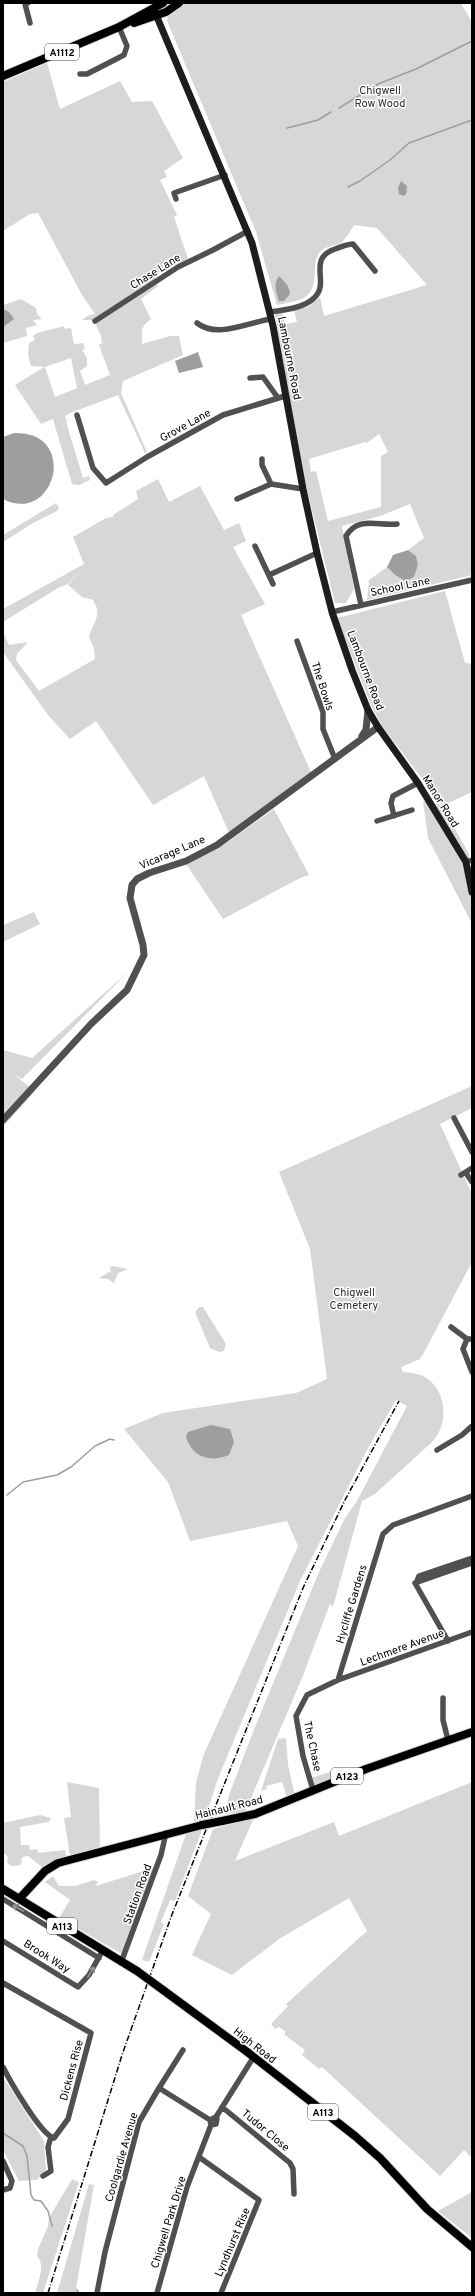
<svg xmlns="http://www.w3.org/2000/svg" width="475" height="2296" font-family="Overpass,sans-serif">
<rect width="100%" height="100%" fill="#fff"/>
<path fill="#d7d7d7" fill-rule="evenodd" d="M186,3H461L472,22V575L367,600L369,580L387,567L395,575L414,577L418,565L416,556L408,550L424,538L410,504L380,516L342,526L354,589L346,603H335L302,470L275,314L282,312L285,324L297,322L294,309L308,307L320,297L324,316L427,285L377,228L354,225C351,230 347,237 343,241C336,247 325,245 319,253C316,257 315,264 315,269C314,300 305,299 277,305L256,232L167,21L168,16ZM379,434L388,452L381,456V507L328,521L316,471L311,472L309,459L365,442L367,443Z
M47,63L60,109L120,81L132,102L152,101L183,158L164,171L167,177L160,180L177,215L174,217L188,259L154,275L156,280L93,320H82L89,315L95,314L82,295L38,213L30,214L3,231V82Z
M157,283L158,286L141,299L151,319C138,330 143,330 142,344L170,336H179L183,355L123,381L121,393L147,452L145,453L118,395L70,413L65,416L66,420L70,419L66,421L67,425L83,478L89,476L90,480L79,485L72,484L53,419L41,424L15,385L44,367L31,366L28,355L29,343L35,340L33,336L37,333L64,326L65,329L71,328L74,344L83,343L85,349L82,350L87,358V366L80,371L85,385L110,375L99,345L102,343L101,336L95,323ZM71,358L77,388L55,397L45,367Z
M21,299L36,308L37,314L42,319L33,320L37,325L26,328L27,336L3,343V305Z
M158,479L169,502L200,486L224,530L239,523L246,541L233,547L265,604L241,615L311,772L229,833L204,776L153,805L96,721L70,739L48,715L3,652V632L9,645L28,642L17,654L16,660L39,691L95,659L94,649L89,637C93,622 103,615 93,600L82,597L68,585L84,564L68,584L58,588L3,622V609L84,564L73,537L106,518L113,517V515L138,499L136,491Z
M56,503L59,508L57,511L33,523L3,542V535Z
M445,591L465,663L472,664V792L442,806L469,854L472,924L428,838L423,801L442,805L382,726L371,705L337,618Z
M274,809L309,875L300,878L223,919L186,864L219,848Z
M34,912L40,924L3,942V925Z
M129,971L22,1079L13,1074L35,1091L3,1127V1050L32,1058Z
M472,1086V1108L440,1124L472,1194V1262L421,1358L420,1355V1359L401,1367L403,1372C411,1373 418,1373 425,1377C448,1391 449,1426 431,1443L375,1494L362,1501L333,1607L330,1604L302,1678L245,1812L225,1814L229,1795L253,1732L319,1572L345,1518L357,1501L407,1406L396,1400L367,1450L300,1581L217,1781L205,1820L194,1822L196,1782L204,1754L298,1546L287,1521L190,1541L168,1482L124,1429L163,1413L296,1393L327,1379L310,1249L279,1172Z
M113,1266L128,1269L118,1273L114,1283L108,1279L99,1278L111,1271L110,1267Z
M199,1307H203L226,1344L224,1351L219,1352L210,1348L195,1312Z
M286,1738L288,1765L295,1796L287,1798L282,1782L266,1786L267,1789L261,1791L278,1739Z
M336,1770L339,1777L313,1787L311,1778Z
M67,1782L99,1788L100,1850L70,1855L64,1818L71,1817Z
M472,1782V2158L464,2150L440,2176L322,2067L319,2069L302,2055L305,2050L285,2035V2031L279,2027L275,2029L271,2024L288,2006L286,2004L367,1931L349,1898L279,1939L232,1975L192,1955L211,1914L188,1896L213,1829L253,1817V1820L235,1861L334,1822L339,1836Z
M40,1815L51,1818L49,1822L20,1827L21,1845H29L30,1850L37,1849L38,1853L65,1850L66,1856L43,1868L28,1856L22,1857L21,1865L11,1866L7,1862L8,1857L3,1852V1823Z
M202,1830L175,1901L170,1900L161,1922L164,1924L149,1962L142,1960L187,1831Z
M156,1867L124,1955L59,1918L70,1900L45,1882L53,1876L59,1886H75L94,1880L98,1882L96,1886Z
M3,2077L44,2141L46,2170L37,2180L19,2181L3,2150Z
M72,2179L79,2182L43,2293H35C38,2281 46,2266 37,2256L38,2249L48,2226L49,2218Z
M89,2184L94,2185L76,2288L79,2293H57Z
M472,2192V2238L438,2211Z"/>
<path fill="#9e9e9e" d="M401,181L407,186L406,194L404,196L399,194L398,188Z
M279,276C285,283 289,284 290,294L284,301H279C276,292 273,285 279,276Z
M3,309L9,312L14,319L3,327Z
M198,352L203,367L179,373L175,361Z
M14,433C80,431 55,526 3,499V437Z
M408,550L416,556L418,565L414,577L405,581L395,575L387,567L393,555Z
M211,1425L230,1429L234,1442L229,1455C210,1463 192,1457 186,1437L188,1432Z"/>
<g fill="none" stroke-linecap="round" stroke-linejoin="round">
<path stroke="#9e9e9e" stroke-width="1.5" d="M339,108L378,84L416,69L472,41
M287,128L318,120L331,112
M348,187L360,181L390,160L409,143L472,120
M3,1480V1491
M7,1495L23,1482L57,1475L71,1467L95,1446L110,1439L114,1440
M3,2133L23,2146L27,2156L31,2195L34,2200L41,2201L48,2211L52,2226
M77,2290L79,2293"/>
<defs>
<path id="primary" d="M134,23L166,12L179,3
M3,76L119,27L163,3
M222,1821L255,1814L366,1769L472,1732
M3,1889L137,1971
M20,1898L45,1871L58,1863L202,1825
M163,1990L246,2051L355,2136L380,2158L427,2209L472,2247"/>
</defs>
<use href="#primary" stroke="#dbdbdb" stroke-width="10"/>
<path stroke="#505050" stroke-width="5.5" d="M28,3L25,4L30,23
M80,74H87L124,55L127,46L119,27
M176,199L174,193L225,175
M270,312C284,310 304,308 314,298C331,283 306,259 335,249C341,247 347,244 353,244L375,271
M95,321L178,267L213,250L248,231
M197,323C217,339 249,322 271,319
M250,378L263,377L278,398
M77,415L93,468L106,483L147,457L223,415L285,396
M262,459V465L271,484
M237,499L271,484L303,489
M255,546L273,584
M269,575L317,553
M361,605L346,536C358,516 377,526 397,524
M332,612L472,580
M297,641L323,712V729L335,759
M394,816L391,803L393,796L418,783
M377,821L412,810
M466,862L472,860
M454,1118L472,1152
M466,1173L472,1182
M461,1175L472,1168
M451,1327L467,1339H472
M467,1339L463,1349L472,1372
M437,1450L462,1435L472,1426
M417,1581L419,1576L472,1558
M448,1641L415,1583L472,1563
M338,1680L383,1534L393,1525L472,1496
M443,1698V1720L448,1740
M313,1790L303,1756L296,1716L307,1695L338,1680L472,1632
M3,1899L99,1958
M3,1941L78,1987L89,1975L103,1950
M122,1960L161,1855L166,1833
M3,1983L91,2033L68,2119L54,2138C41,2135 10,2081 3,2067
M159,2088L183,2050
M222,2107L290,2163L293,2169L294,2194
M216,2117L217,2118L216,2124L211,2125L210,2120L216,2117L253,2058
M199,2157L259,2200L221,2293
M3,2161L12,2181L10,2188L3,2190
M43,2176L51,2171L48,2147L51,2137
M97,2293L105,2252L139,2122L159,2088L210,2120
M157,2293L187,2187L211,2125"/>
<path stroke="#505050" stroke-width="7" d="M362,736L366,730L368,710
M3,1120L91,1024L127,990L144,955L143,945L130,898L132,885L137,879L149,873L186,861L217,845L378,727"/>
<path stroke="#1d1d1d" stroke-width="7" d="M154,10L252,243L273,326L303,489L317,553L332,612L352,670L368,710L378,727L418,783L466,862L472,892"/>
<use href="#primary" stroke="#000" stroke-width="8"/>
<path stroke="#000" stroke-width="1.5" stroke-dasharray="6 2 1 2" stroke-linecap="butt" d="M48,2293L122,2055L171,1917L303,1588L345,1500L399,1401"/>
<defs>
<path id="primary-bridge" d="M202,1825L222,1821
M137,1971L163,1990"/>
</defs>
<use href="#primary-bridge" stroke="#dbdbdb" stroke-width="10" stroke-linecap="butt"/>
<use href="#primary-bridge" stroke="#000" stroke-width="8"/>
</g>
<defs><path id="oneway-shaft" d="M-6 0H5M1.5-3L5.5 0L1.5 3" fill="none" stroke-width="1.6" stroke-linecap="round" stroke-linejoin="round"/></defs>
<g stroke="#969696">
<use href="#oneway-shaft" transform="translate(18 1908) rotate(-150)"/>
<use href="#oneway-shaft" transform="translate(91 1972) rotate(-58)"/>
</g>
<g text-anchor="middle" stroke-width="3" stroke-linejoin="round" paint-order="stroke">
<g fill="#fff" stroke="#4c4c4c" stroke-width="1">
<rect x="45" y="44" width="34" height="16" rx="3"/>
<rect x="331" y="1768" width="32" height="16" rx="3"/>
<rect x="47" y="1918" width="30" height="16" rx="3"/>
<rect x="308" y="2104" width="30" height="16" rx="3"/>
</g>
<g font-size="10" font-weight="bold" fill="#000">
<text x="62" y="56">A1112</text>
<text x="347" y="1780">A123</text>
<text x="62" y="1930">A113</text>
<text x="323" y="2116">A113</text>
</g>
<g font-size="11" fill="#2e2e2e" stroke="#fff">
<text x="380" y="94">Chigwell<tspan x="380" dy="13">Row Wood</tspan></text>
<text x="354" y="1296">Chigwell<tspan x="354" dy="13">Cemetery</tspan></text>
</g>
<g font-size="11" fill="#000" stroke="#fff">
<text transform="translate(155 271) rotate(-32)" y="4">Chase Lane</text>
<text transform="translate(290 358) rotate(79)" y="4">Lambourne Road</text>
<text transform="translate(185 425) rotate(-29)" y="4">Grove Lane</text>
<text transform="translate(400 586) rotate(-12)" y="4">School Lane</text>
<text transform="translate(366 670) rotate(69)" y="4">Lambourne Road</text>
<text transform="translate(323 686) rotate(72)" y="4">The Bowls</text>
<text transform="translate(441 801) rotate(58)" y="4">Manor Road</text>
<text transform="translate(172 852) rotate(-23)" y="4">Vicarage Lane</text>
<text transform="translate(351 1604) rotate(-73)" y="4">Hycliffe Gardens</text>
<text transform="translate(402 1647) rotate(-20)" y="4">Lechmere Avenue</text>
<text transform="translate(313 1746) rotate(78)" y="4">The Chase</text>
<text transform="translate(229 1807) rotate(-14)" y="4">Hainault Road</text>
<text transform="translate(137 1894) rotate(-70)" y="4">Station Road</text>
<text transform="translate(47 1956) rotate(32)" y="4">Brook Way</text>
<text transform="translate(255 2045) rotate(38)" y="4">High Road</text>
<text transform="translate(71 2070) rotate(-75)" y="4">Dickens Rise</text>
<text transform="translate(266 2130) rotate(40)" y="4">Tudor Close</text>
<text transform="translate(121 2157) rotate(-74)" y="4">Coolgardie Avenue</text>
<text transform="translate(168 2222) rotate(-73)" y="4">Chigwell Park Drive</text>
<text transform="translate(232 2242) rotate(-67)" y="4">Lyndhurst Rise</text>
</g>
</g>
<rect width="475" height="2296" fill="none" stroke="#000000" stroke-width="8"/>
</svg>
